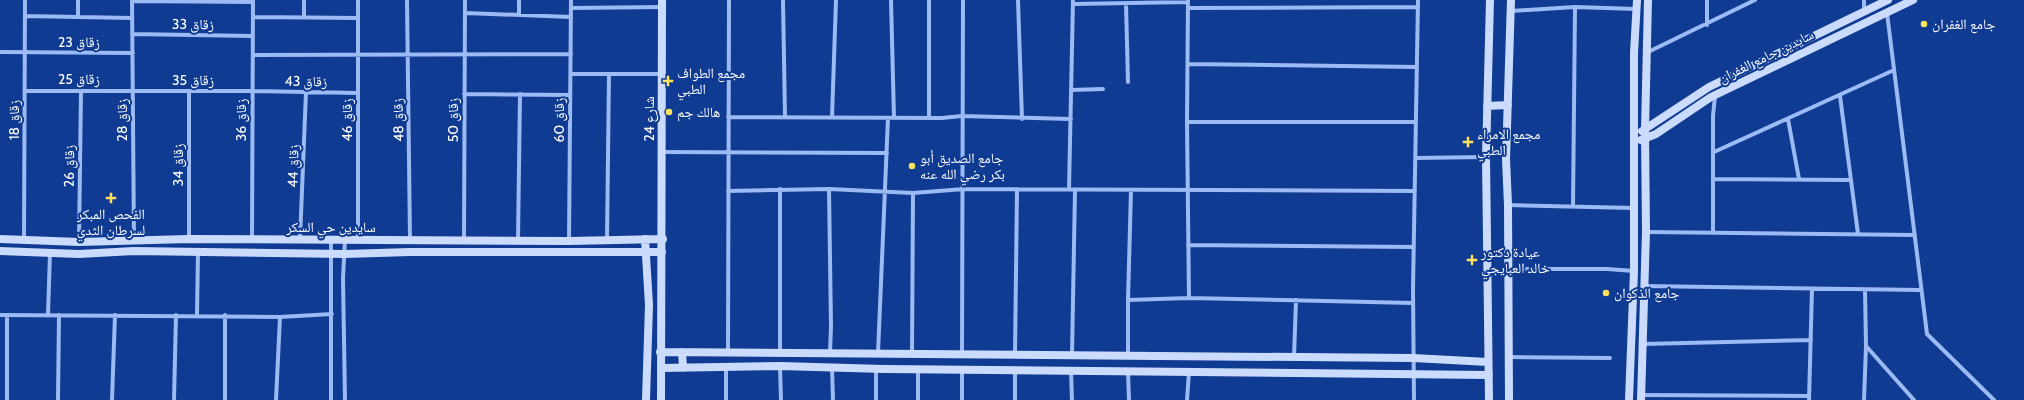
<svg xmlns="http://www.w3.org/2000/svg" width="2024" height="400" font-family="Cabin,'Noto Naskh Arabic',sans-serif">
<rect width="100%" height="100%" fill="#103b92"/>
<g fill="none" stroke-linecap="round" stroke-linejoin="round">
<path stroke="#9cbaf3" stroke-width="4" d="M132,0L134,240
M358,0V240
M407,0L410,240
M783,0L785,117
M891,0L894,118
M929,0V118
M1018,0L1022,119
M1188,0L1187,122L1189,298
M1707,0V25
M1864,0V12
M132,1L253,2
M1073,4L1188,2
M1126,4L1128,82
M571,8L662,7
M1188,8L1418,7
M1511,11L1575,7L1636,9
M465,13L571,17
M1887,13L1927,334L1994,400
M519,15V0
M25,16L132,18
M78,17V0
M253,17L358,18
M304,17V0
M132,34L253,36
M0,52L133,53
M1646,53L1755,0
M253,55L571,54
M1188,64L1417,67
M571,74H662
M1071,90L1103,89
M25,91H252L358,93
M189,91V239
M464,94L570,95
M1840,96L1858,234
M728,117L942,118L962,116L1071,119
M832,117L836,0
M1788,119L1799,179
M1187,122H1416
M663,152L887,153
M1714,152L1894,70
M1415,158L1486,157
M1714,179L1851,180
M829,189L831,326L830,353
M1069,189L1073,0
M728,191L829,189L913,193L964,189L1415,191
M1508,205L1634,208
M1573,207L1575,7
M1646,232L1915,235
M1713,232V116L1715,96
M252,239L253,0
M300,239L306,92
M24,240L25,0
M345,240L343,278L345,400
M464,240L465,0
M518,240L520,94
M607,240L609,74
M569,241L571,0
M79,242L81,90
M1188,245L1414,247
M1509,269H1607L1634,271
M1644,286L1921,290
M1128,300L1189,298L1413,303
M0,315L280,317L332,314
M7,315V400
M48,315L50,253
M197,315L198,252
M225,315V400
M1643,344L1811,340
M1866,346L1914,400
M728,352L729,0
M780,353V189
M878,353L888,118
M912,354L913,193
M962,354C963,236 962,118 963,0
M1015,355L1017,189
M1072,355L1075,190
M1128,355V300L1131,190
M1294,357L1296,300
M1509,357L1610,358
M780,366L781,400
M832,367L833,400
M876,369V400
M1071,371L1072,400
M1128,371L1129,400
M1641,395L1809,396
M58,400L59,315
M112,400L115,315
M174,400L176,315
M276,400L280,317
M331,400V240
M726,400V368
M918,400V369
M962,400V370
M1015,400V370
M1187,400L1189,372
M1414,400L1413,289L1418,0
M1809,400L1812,289
M1864,400L1866,346L1865,290"/>
<path stroke="#cbdbfd" stroke-width="8" d="M1487,106L1508,105
M1642,131L1709,87L1888,0
M1641,140L1656,134L1711,97L1913,0
M0,239L79,242L189,239L569,241L663,239
M645,239L649,305L646,400
M0,251L79,254L134,251L345,254L410,252H662
M660,352L1413,358L1488,362
M682,352L683,368
M661,368L780,366L884,369L1489,375
M661,400L662,0
M1489,400L1486,157L1490,0
M1509,400L1508,205L1506,159L1511,0
M1629,400L1634,271V53L1637,0
M1641,400L1646,232L1645,130L1648,0"/>
</g>
<g fill="#ffe25e" stroke="#103b92" stroke-width="1.5">
<circle cx="1924" cy="24" r="4"/>
<path d="M666 75h4v4h4v4h-4v4h-4v-4h-4v-4h4z"/>
<circle cx="669" cy="112" r="4"/>
<path d="M1466 136h4v4h4v4h-4v4h-4v-4h-4v-4h4z"/>
<circle cx="912" cy="166" r="4"/>
<path d="M109 192h4v4h4v4h-4v4h-4v-4h-4v-4h4z"/>
<path d="M1470 254h4v4h4v4h-4v4h-4v-4h-4v-4h4z"/>
<circle cx="1606" cy="293" r="4"/>
</g>
<g text-anchor="middle" stroke-width="4" stroke-linejoin="round" paint-order="stroke">
<g font-size="14" fill="#fff" stroke="#103b92">
<text transform="translate(193 24) rotate(1)" y="5">زقاق 33</text>
<text x="79" y="47">زقاق 23</text>
<text transform="translate(1766 56) rotate(-26)" y="5">سايدين جامع الغفران</text>
<text x="79" y="84">زقاق 25</text>
<text x="193" y="85">زقاق 35</text>
<text transform="translate(306 81) rotate(1)" y="5">زقاق 43</text>
<text transform="translate(649 119) rotate(-90)" y="5">شارع 24</text>
<text transform="translate(14 120) rotate(-90)" y="5">زقاق 18</text>
<text transform="translate(122 120) rotate(-90)" y="5">زقاق 28</text>
<text transform="translate(241 120) rotate(-90)" y="5">زقاق 36</text>
<text transform="translate(347 120) rotate(-90)" y="5">زقاق 46</text>
<text transform="translate(398 120) rotate(-91)" y="5">زقاق 48</text>
<text transform="translate(453 120) rotate(-90)" y="5">زقاق 50</text>
<text transform="translate(559 120) rotate(-90)" y="5">زقاق 60</text>
<text transform="translate(178 165) rotate(-90)" y="5">زقاق 34</text>
<text transform="translate(69 166) rotate(-89)" y="5">زقاق 26</text>
<text transform="translate(293 166) rotate(-88)" y="5">زقاق 44</text>
<text x="331" y="232">سايدين حي السكر</text>
</g>
<g font-size="14" fill="#fff" stroke="#103b92" text-anchor="start">
<text x="1932" y="29">جامع الغفران</text>
<text x="677" y="78">مجمع الطواف<tspan x="677" dy="16">الطبي</tspan></text>
<text x="677" y="117">هالك جم</text>
<text x="1477" y="139">مجمع الامراء<tspan x="1477" dy="16">الطبي</tspan></text>
<text x="920" y="163">جامع الصديق أبو<tspan x="920" dy="16">بكر رضي الله عنه</tspan></text>
<text x="111" y="219" text-anchor="middle">الفحص المبكر<tspan x="111" dy="16">لسرطان الثدي</tspan></text>
<text x="1481" y="257">عيادة دكتور<tspan x="1481" dy="16">خالد العبايجي</tspan></text>
<text x="1614" y="298">جامع الذكوان</text>
</g>
</g>
</svg>
